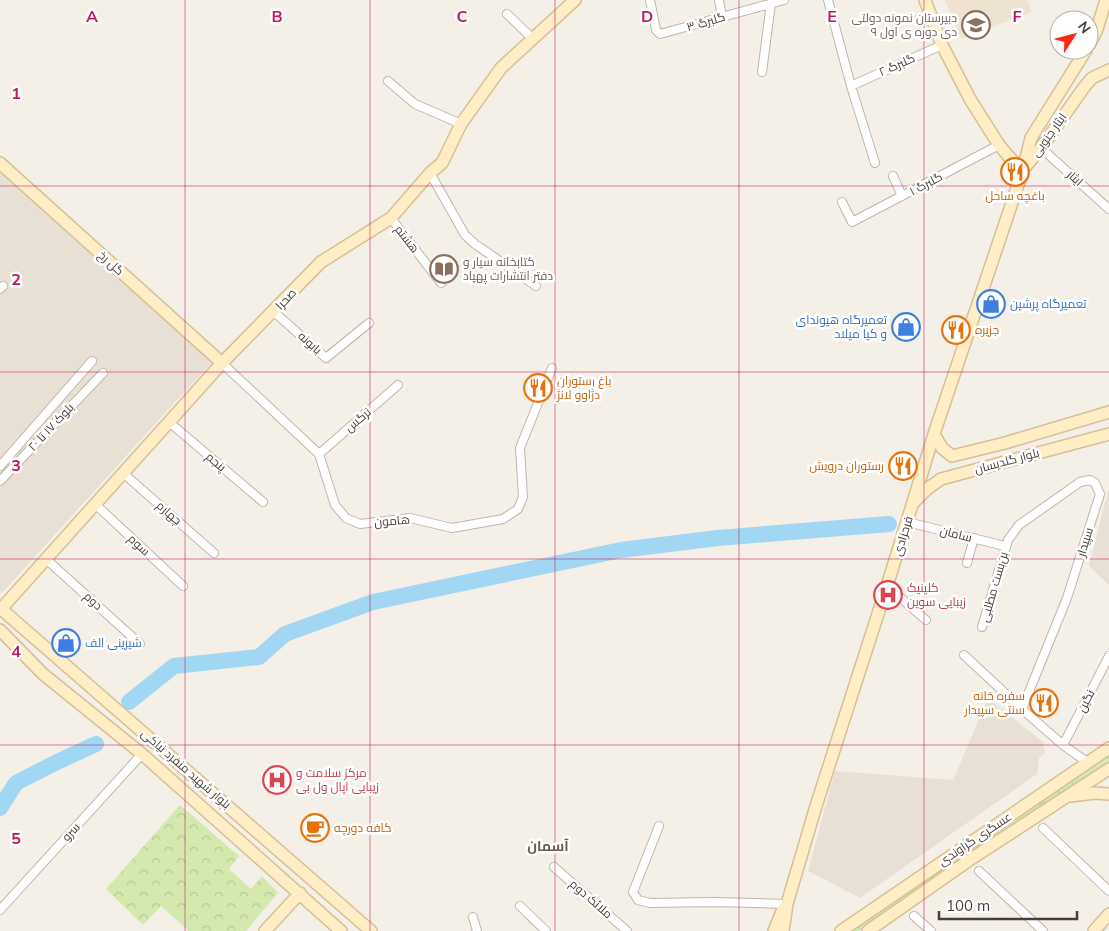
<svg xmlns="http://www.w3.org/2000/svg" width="1109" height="931" font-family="Mulish,Cairo,sans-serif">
<defs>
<pattern id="forest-crowns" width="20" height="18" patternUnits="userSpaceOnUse" patternTransform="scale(1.25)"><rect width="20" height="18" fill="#d3e9ae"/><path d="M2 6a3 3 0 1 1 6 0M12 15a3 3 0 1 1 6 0" fill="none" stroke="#b6c996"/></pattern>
</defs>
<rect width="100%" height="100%" fill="#f4efe7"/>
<path fill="#e8e0d5" d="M2,168L212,363L175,402L1,594L0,593V170Z
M1109,487V585L1089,566Z
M988,698L1043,742L1045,753L1039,758L1037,774L860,898L808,871L835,771L953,780Z"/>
<path fill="#ede3d0" d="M945,0H1027L1032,12L961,39Z"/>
<path fill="url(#forest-crowns)" d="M1109,755V762L858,931H848L1082,771Z
M180,805L239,856L229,869L251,889L262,876L278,893L246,931H189L161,906L143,925L106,889Z"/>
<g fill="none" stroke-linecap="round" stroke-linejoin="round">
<path stroke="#a1d7f2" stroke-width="16" d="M129,702L174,666L259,657L285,634L373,602L621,550L718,538L889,524
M0,808L16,783L57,762L96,744"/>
<defs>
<path id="street" d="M650,0L656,30L660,34L784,0
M719,0L722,17
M828,0L851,86L875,163
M507,14L533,39
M762,72L771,3
M388,81L415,104L461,124
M851,86L942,45
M1041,148L1109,209
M430,173L465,235L475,244L536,286
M893,176L902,196
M842,202L852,222L999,145
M391,218L441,283
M0,289L3,286
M274,312L326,358L369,323
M222,363L319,454L335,505L346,518L360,524L410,518L452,528L503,519L518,509L523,497L520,448L552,368
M169,422L263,502
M319,454L398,385
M0,466L92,361
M123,473L214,553
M0,481L103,373
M95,504L183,586
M907,522L1005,546
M46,559L140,644
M967,563L974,538
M887,586L926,620
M982,627L1008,540L1019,525L1080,482L1090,480L1095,483L1100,494L1067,598L1022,709L1063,745L1087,762
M964,655L1022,709
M1063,745L1109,656
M659,826L633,892L638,900L650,903L714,902L787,904
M1043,828L1109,891
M554,867L627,931
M979,871L1043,931
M520,906L546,931
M0,910L142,754
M914,916L931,931
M473,917L477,931"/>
<path id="secondary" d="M925,0L942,45L970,99L999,145L1011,159L1023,170
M1089,45L1096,32L1106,0
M0,163L222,363
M1026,166L1041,148L1085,86L1092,78L1109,70
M934,434L942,448L952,456
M952,456L1005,443L1109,412
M914,502L927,489L941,479L1109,434
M0,608L371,931
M1,609L222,363L321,262L391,218L430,173L442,163L461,124L501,68L575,0
M0,630L43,674L142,754L341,931
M1070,796L1095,793L1109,794
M265,931L300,893
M774,931L783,909
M783,931L787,904L816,806L887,586L934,434L1023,170L1031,138L1086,50
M841,931L1109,748
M868,931L968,861L1109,769
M1094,931L1109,914"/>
</defs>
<use href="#street" stroke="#c0b6a9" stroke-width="10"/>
<use href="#secondary" stroke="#d5c095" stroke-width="14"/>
<use href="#street" stroke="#fff" stroke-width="8"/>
<use href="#secondary" stroke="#ffedc5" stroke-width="11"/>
</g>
<path fill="none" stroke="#c2185b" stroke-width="1" stroke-opacity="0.55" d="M185,0V931M370,0V931M555,0V931M739,0V931M924,0V931M0,186H1109M0,372H1109M0,559H1109M0,745H1109"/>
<defs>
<symbol id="school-ring" viewBox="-11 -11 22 22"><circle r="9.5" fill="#fff" stroke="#8d6e63" stroke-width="1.5"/><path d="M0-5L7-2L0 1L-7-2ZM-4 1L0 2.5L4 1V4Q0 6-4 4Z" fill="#8d6e63"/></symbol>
<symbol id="restaurant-ring" viewBox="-11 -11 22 22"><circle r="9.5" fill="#fff" stroke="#e8710a" stroke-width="1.5"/><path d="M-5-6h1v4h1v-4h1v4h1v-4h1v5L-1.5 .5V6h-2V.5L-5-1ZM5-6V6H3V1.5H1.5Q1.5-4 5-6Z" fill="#e8710a"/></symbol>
<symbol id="library-ring" viewBox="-11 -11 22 22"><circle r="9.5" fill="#fff" stroke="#8d6e63" stroke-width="1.5"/><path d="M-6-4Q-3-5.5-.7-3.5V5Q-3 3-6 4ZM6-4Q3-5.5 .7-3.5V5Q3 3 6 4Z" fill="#8d6e63"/></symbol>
<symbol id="shop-ring" viewBox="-11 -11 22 22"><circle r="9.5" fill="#fff" stroke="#3f7fe0" stroke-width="1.5"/><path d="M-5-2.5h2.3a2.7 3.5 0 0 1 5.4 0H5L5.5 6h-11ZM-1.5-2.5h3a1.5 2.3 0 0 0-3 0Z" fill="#3f7fe0"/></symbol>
<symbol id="hospital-ring" viewBox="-11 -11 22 22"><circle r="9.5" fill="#fff" stroke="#e0444e" stroke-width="1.5"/><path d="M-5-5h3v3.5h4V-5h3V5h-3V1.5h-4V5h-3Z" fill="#e0444e"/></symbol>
<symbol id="cafe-ring" viewBox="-11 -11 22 22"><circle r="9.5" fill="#fff" stroke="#e8710a" stroke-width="1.5"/><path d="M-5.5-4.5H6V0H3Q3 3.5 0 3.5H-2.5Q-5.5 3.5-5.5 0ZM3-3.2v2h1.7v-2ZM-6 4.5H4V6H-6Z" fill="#e8710a"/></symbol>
</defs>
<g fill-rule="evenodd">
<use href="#school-ring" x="960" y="9" width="32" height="32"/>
<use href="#restaurant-ring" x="999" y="156" width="32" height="32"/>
<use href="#library-ring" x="428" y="253" width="32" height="32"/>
<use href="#shop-ring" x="975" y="288" width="32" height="32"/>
<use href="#shop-ring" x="890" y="311" width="32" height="32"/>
<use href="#restaurant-ring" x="940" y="314" width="32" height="32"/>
<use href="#restaurant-ring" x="522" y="372" width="32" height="32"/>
<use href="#restaurant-ring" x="887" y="450" width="32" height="32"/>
<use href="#hospital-ring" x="872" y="579" width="32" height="32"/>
<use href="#shop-ring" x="50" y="627" width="32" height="32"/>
<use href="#restaurant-ring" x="1028" y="687" width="32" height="32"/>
<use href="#hospital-ring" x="261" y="764" width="32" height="32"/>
<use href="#cafe-ring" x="299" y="812" width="32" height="32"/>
</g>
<g text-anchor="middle" stroke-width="5" stroke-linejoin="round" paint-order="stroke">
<g font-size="12" fill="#785e54" stroke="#fff" text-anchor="end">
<text x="957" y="22">دبیرستان نمونه دولتی<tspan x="957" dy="14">۹ دی دوره ی اول</tspan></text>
<text x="463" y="266" text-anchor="start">کتابخانه سیار و<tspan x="463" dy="14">دفتر انتشارات پهپاد</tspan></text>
</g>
<g font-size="12" fill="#473f35" stroke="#fff">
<text transform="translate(706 22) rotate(-16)" y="4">گلبرگ ۳</text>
<text transform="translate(897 65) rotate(-24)" y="4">گلبرگ ۲</text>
<text transform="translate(1049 135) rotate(-54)" y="4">ایثار جنوبی</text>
<text transform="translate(1075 178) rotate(42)" y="4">ایثار</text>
<text transform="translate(926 184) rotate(-28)" y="4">گلبرگ ۱</text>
<text transform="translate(407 239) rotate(52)" y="4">هشتم</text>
<text transform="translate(111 263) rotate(42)" y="4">گل رخ</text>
<text transform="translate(286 299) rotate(-47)" y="4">صحرا</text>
<text transform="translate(310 343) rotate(42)" y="4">بابونه</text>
<text transform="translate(358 420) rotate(-41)" y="4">نرگس</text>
<text transform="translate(51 427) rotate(-47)" y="4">بلوک ۱۷ تا ۲۰</text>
<text transform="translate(1007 461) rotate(-15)" y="4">بلوار گلدیسان</text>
<text transform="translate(216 462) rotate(41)" y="4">پنجم</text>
<text transform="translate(169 513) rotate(41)" y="4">چهارم</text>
<text transform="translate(392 521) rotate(-5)" y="4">هامون</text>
<text transform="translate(956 534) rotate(14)" y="4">سامان</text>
<text transform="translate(903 536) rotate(-73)" y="4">فرحزادی</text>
<text transform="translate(1085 542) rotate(-73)" y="4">سپیدار</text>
<text transform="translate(139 545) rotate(43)" y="4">سوم</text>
<text transform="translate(994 587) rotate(-74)" y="4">بن‌بست مطلبی</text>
<text transform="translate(93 601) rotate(42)" y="4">دوم</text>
<text transform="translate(1086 701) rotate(-63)" y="4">نگین</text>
<text transform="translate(186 769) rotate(41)" y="4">بلوار شهید منفرد نیاکی</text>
<text transform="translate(71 832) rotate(-48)" y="4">سرو</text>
<text transform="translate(975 839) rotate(-34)" y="4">عسگری گراوندی</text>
<text transform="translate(591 899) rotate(41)" y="4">ملائک دوم</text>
</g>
<g font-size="12" fill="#c56008" stroke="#fff" text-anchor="start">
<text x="1015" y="200" text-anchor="middle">باغچه ساحل</text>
<text x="975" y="334">جزیره</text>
<text x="557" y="385">باغ رستوران<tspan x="557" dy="14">دژاوو لانژ</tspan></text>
<text x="884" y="470" text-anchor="end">رستوران درویش</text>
<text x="1025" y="700" text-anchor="end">سفره خانه<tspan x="1025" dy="14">سنتی سپیدار</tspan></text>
<text x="334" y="832">کافه دورچه</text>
</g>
<g font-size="12" fill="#366cbe" stroke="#fff" text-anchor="start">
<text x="1010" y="308">تعمیرگاه پرشین</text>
<text x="887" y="324" text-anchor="end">تعمیرگاه هیوندای<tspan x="887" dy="14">و کیا میلاد</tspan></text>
<text x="85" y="647">شیرینی الف</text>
</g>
<g font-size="12" fill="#be3a42" stroke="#fff" text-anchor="start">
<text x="907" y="592">کلینیک<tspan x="907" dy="14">زیبایی سوین</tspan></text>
<text x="296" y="777">مرکز سلامت و<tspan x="296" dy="14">زیبایی اپال ول بی</tspan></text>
</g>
<g font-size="14" font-weight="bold" fill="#6a5c4c" stroke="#fff">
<text x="548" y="851">آسمان</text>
</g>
</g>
<g font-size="16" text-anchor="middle" font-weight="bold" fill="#c2185b" stroke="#fff" stroke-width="5" stroke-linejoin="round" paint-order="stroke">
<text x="92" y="22">A</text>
<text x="277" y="22">B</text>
<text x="462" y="22">C</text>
<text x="647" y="22">D</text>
<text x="832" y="22">E</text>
<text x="1017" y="22">F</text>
<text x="16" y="99">1</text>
<text x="16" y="285">2</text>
<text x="16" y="471">3</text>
<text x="16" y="657">4</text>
<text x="16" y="844">5</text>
</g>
<g transform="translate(1074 35) rotate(54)"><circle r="24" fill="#ffffff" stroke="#b5b2ae"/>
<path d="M0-4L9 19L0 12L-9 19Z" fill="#ff2612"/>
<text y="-8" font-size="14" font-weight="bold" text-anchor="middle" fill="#473f35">N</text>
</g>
<path d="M939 911v8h138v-8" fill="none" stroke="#473f35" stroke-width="2.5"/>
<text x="946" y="911" font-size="15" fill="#473f35" stroke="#ffffff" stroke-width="4" paint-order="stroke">100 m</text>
</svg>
